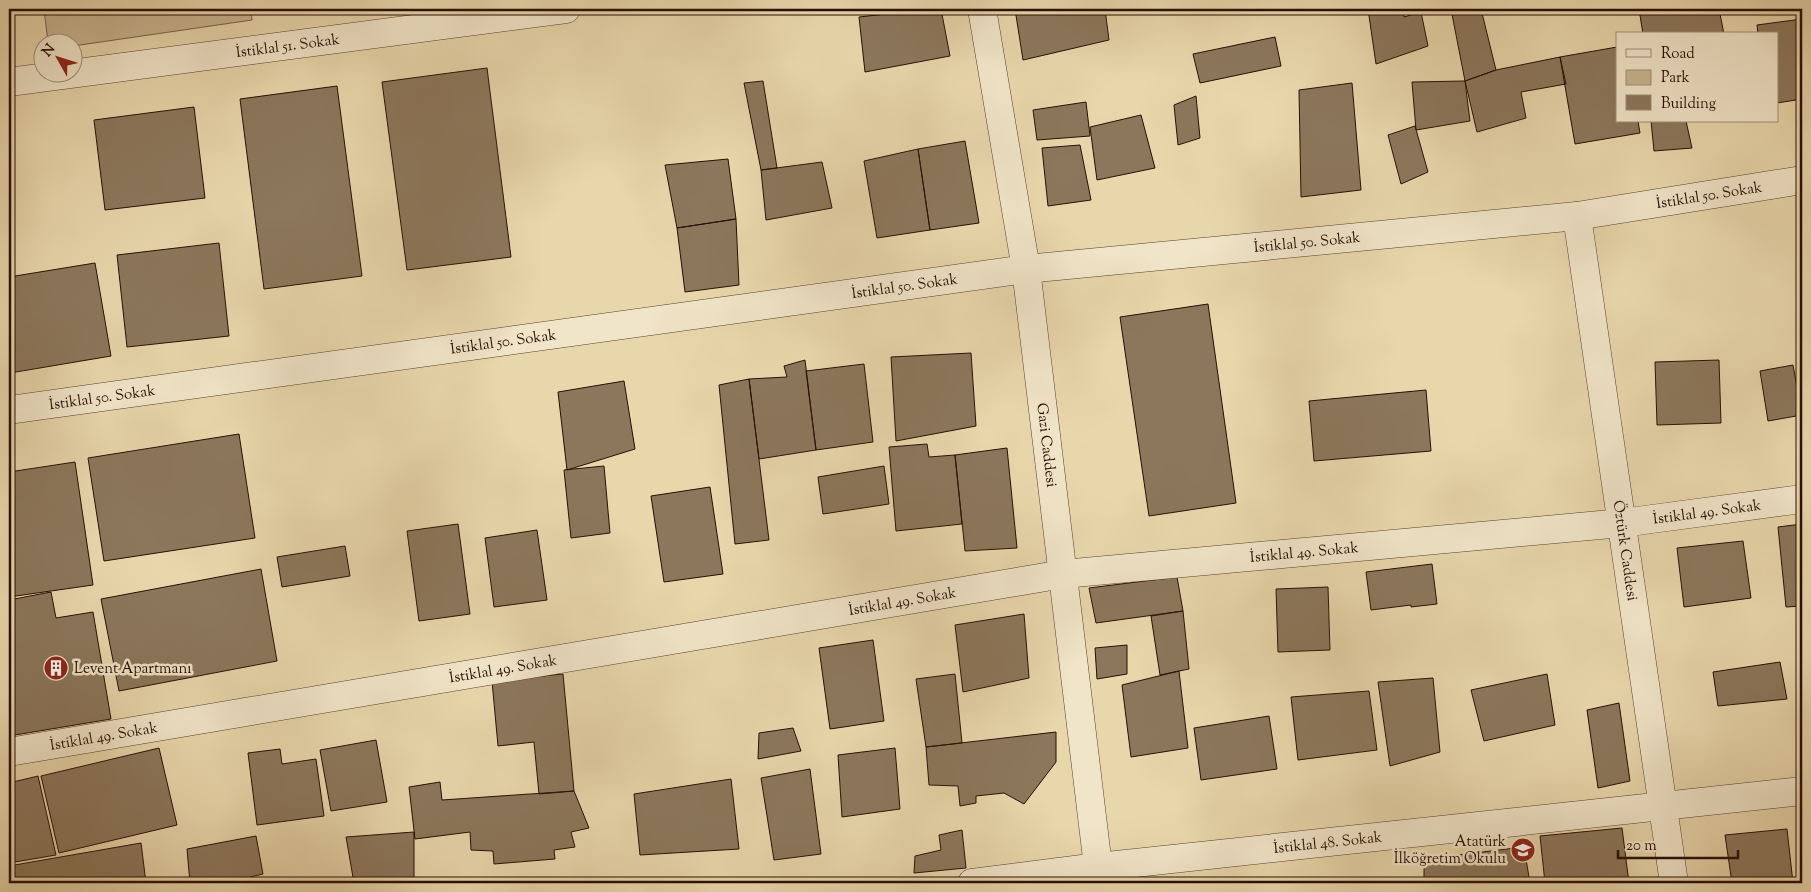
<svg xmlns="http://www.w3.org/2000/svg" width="1811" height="892" font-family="'Sorts Mill Goudy',serif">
<rect width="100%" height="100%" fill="#e9d7ac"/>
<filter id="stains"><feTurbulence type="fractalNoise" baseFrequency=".004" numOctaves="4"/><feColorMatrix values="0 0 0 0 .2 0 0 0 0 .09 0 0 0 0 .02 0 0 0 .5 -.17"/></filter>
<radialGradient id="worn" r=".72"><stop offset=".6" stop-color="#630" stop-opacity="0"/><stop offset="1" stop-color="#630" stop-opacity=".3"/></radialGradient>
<path fill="#c8b590" stroke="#78624a" d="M44,9H251L252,20L73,46L72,42H48Z"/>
<path fill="#8c775c" stroke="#270e05" d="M894,9H941L950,56L865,72L859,17L895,13Z
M1015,9H1105L1109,40L1023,60Z
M1368,9H1402L1404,17L1421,12L1428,46L1376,64Z
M1451,9H1481L1496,70L1465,81Z
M1639,9H1719L1724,34H1643Z
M1802,19V99L1777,103V34H1758L1757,25Z
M1275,37L1281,66L1200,83L1193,54Z
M1617,47V121H1638L1640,133L1575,144L1560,57Z
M1560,57L1566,84L1521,92L1526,118L1477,132L1465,81L1496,70Z
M487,68L511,257L407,270L382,82Z
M763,81L777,168L761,170L744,83Z
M1465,81L1470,121L1416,130L1412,82Z
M1352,83L1361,190L1301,197L1299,90Z
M337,86L362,276L264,289L240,99Z
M1196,96L1200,138L1178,145L1174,105Z
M1086,102L1090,136L1037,140L1033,110Z
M194,107L205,198L105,210L94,120Z
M1141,115L1155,168L1097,180L1090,127Z
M1651,121H1686L1692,148L1654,151Z
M1415,126L1428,172L1401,184L1388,135Z
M965,141L979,223L930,230L918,149Z
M1080,145L1091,200L1048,206L1042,148Z
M918,149L930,230L877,238L864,161Z
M728,159L736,219L677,228L665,165Z
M822,162L832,208L766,220L761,170Z
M736,219L739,285L685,292L677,228Z
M219,243L229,336L127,347L117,255Z
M95,263L111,356L10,373L9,363V277Z
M1208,304L1236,503L1149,516L1120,317Z
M971,353L976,426L896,441L891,357Z
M805,360L816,450L759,459L749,379L787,377L784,366Z
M1719,360L1721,423L1657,425L1655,362Z
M864,364L873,442L816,450L806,371Z
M1793,365L1802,415L1768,421L1760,371Z
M749,379L769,540L735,544L719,385Z
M624,381L635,449L567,470L558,392Z
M1426,390L1431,451L1314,461L1309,401Z
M239,434L255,538L104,561L88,458Z
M927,444L929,457L955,455L962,524L896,531L889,447Z
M1007,448L1017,548L965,551L955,455Z
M75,462L93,585L9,597V472Z
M604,466L610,533L571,538L564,470Z
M884,466L889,504L823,514L818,477Z
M710,487L723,574L664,582L651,496Z
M458,524L470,614L419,621L407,531Z
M1802,524V606L1786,607L1778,527Z
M537,530L547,600L494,607L485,538Z
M1743,541L1751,598L1684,607L1677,548Z
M345,546L350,576L282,587L277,557Z
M1432,564L1437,604L1411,607V605L1371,610L1366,572Z
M261,569L277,661L119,691L101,599Z
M1177,577L1183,611L1096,623L1089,588Z
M1328,587L1330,650L1278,652L1276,589Z
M51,592L56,618L93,612L111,719L9,736V600Z
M1183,611L1189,669L1160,675L1151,616Z
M1024,614L1029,678L963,692L955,625Z
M873,640L884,721L830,729L819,648Z
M1127,645V674L1097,679L1095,648Z
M1780,662L1787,699L1718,706L1713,672Z
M1179,671L1188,748L1131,757L1122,685Z
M563,674L574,791L539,794L534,742L498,746L492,681Z
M955,674L962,743L926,747L916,679Z
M1547,674L1555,725L1484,741L1471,690Z
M1433,678L1440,752L1390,766L1378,682Z
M1369,691L1377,750L1298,760L1291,697Z
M1619,703L1630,781L1598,788L1587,710Z
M1269,716L1277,769L1201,780L1194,728Z
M793,728L801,751L758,759L759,733Z
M1056,732V762L1024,804L1004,793L976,796V803L960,806L958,786L929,785L926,747Z
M376,740L387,802L331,811L320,750Z
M159,748L177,825L59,853L41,776Z
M895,748L900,809L842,817L838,755Z
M280,749L282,764L316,759L324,816L257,825L248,753Z
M810,769L821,854L774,860L761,778Z
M38,776L56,855L9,863V783Z
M731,779L739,849L640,855L634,794Z
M440,782L442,800L574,791L589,828L571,832L575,847L554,850L555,859L494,864L493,851L471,850L470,832L415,839L409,787Z
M1622,828L1629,883H1545L1540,836Z
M1787,829L1793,883H1732L1725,835Z
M962,830L966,868L914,873L915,856L941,850L939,835Z
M414,832V883H354L346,837Z
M256,836L263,874L226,883H190L187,849Z
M141,843L146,883H9V866Z
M1524,847L1530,883H1424V859Z"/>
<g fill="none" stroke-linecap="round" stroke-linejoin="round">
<defs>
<g id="minor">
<path id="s1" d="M1577,216L1674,883"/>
<path id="s2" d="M9,410L1026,269L1577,216L1802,180"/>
<path id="s3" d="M9,752L1063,574L1622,523L1802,499"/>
<path id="s4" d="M972,883L1098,867L1802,791"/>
</g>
<g id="tertiary">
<path id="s5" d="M982,9L1026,269L1100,883"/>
<path id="s6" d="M9,82L566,9"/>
</g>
</defs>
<use href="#minor" stroke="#58402f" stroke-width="29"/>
<use href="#tertiary" stroke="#58402f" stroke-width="29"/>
<use href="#minor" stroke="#f1e5c9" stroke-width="28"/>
<use href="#tertiary" stroke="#f1e5c9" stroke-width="28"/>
</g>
<defs>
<symbol id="building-disc" viewBox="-11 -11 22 22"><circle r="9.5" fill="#8f2418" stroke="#f1e5c9"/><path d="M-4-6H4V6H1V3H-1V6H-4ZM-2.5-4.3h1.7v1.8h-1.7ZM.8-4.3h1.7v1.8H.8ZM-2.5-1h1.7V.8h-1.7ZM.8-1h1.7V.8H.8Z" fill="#fff"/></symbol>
<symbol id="school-disc" viewBox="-11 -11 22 22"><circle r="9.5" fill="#8f2418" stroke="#f1e5c9"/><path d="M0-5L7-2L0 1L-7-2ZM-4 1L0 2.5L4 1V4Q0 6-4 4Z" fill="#fff"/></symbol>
</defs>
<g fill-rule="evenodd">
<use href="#building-disc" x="42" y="654" width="28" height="28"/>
<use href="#school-disc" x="1509" y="836" width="28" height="28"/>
</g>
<g text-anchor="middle" stroke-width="5" stroke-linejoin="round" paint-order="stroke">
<g font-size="15" fill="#270e05" stroke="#f1e5c9">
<text dy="5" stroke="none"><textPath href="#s6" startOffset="281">İstiklal 51. Sokak</textPath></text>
<text dy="5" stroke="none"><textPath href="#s2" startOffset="1714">İstiklal 50. Sokak</textPath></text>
<text dy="5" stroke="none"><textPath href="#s2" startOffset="1309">İstiklal 50. Sokak</textPath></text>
<text dy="5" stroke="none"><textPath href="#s2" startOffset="904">İstiklal 50. Sokak</textPath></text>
<text dy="5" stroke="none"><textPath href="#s2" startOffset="499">İstiklal 50. Sokak</textPath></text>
<text dy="5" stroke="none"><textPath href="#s2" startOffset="94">İstiklal 50. Sokak</textPath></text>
<text dy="5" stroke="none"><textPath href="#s5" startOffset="441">Gazi Caddesi</textPath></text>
<text dy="5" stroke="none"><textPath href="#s3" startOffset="1716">İstiklal 49. Sokak</textPath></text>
<text dy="5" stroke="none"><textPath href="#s1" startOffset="338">Öztürk Caddesi</textPath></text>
<text dy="5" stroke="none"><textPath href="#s3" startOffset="1311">İstiklal 49. Sokak</textPath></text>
<text dy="5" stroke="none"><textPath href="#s3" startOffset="906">İstiklal 49. Sokak</textPath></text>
<text dy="5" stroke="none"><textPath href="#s3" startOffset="501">İstiklal 49. Sokak</textPath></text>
<text dy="5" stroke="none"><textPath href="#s3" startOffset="96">İstiklal 49. Sokak</textPath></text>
<text dy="5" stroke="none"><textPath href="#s4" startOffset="358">İstiklal 48. Sokak</textPath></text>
</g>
<g font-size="15" fill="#270e05" stroke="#f1e5c9" text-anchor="start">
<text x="74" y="673">Levent Apartmanı</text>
<text x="1506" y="846" text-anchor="end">Atatürk<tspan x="1506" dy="17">İlköğretim Okulu</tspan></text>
</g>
</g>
<rect width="1811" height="892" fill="none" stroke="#e9d7ac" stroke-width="30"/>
<rect x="10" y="10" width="1791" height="872" fill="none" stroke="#270e05" stroke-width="2.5"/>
<rect x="15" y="15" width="1781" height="862" fill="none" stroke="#270e05"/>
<rect x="1616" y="32" width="162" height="90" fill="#f1e5c9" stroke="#a08f7b"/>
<rect x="1626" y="49" width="25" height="8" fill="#f1e5c9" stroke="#a08f7b"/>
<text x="1661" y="58" font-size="15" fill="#270e05">Road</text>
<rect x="1626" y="70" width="25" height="15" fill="#c8b590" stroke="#a08f7b"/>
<text x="1661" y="82" font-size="15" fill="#270e05">Park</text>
<rect x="1626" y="95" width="25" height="15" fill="#8c775c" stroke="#a08f7b"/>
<text x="1661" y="108" font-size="15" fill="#270e05">Building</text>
<g transform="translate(58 58) rotate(309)"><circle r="24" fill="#f1e5c9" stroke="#a08f7b"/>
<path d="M0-4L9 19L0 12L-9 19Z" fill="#8f2418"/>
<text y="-8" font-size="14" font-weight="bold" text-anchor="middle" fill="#270e05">N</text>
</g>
<path d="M1618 850v8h120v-8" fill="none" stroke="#270e05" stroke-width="2.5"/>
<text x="1626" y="850" font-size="15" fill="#270e05" stroke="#f1e5c9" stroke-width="4" paint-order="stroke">20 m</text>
<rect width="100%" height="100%" filter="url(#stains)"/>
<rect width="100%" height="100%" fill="url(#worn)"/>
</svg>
